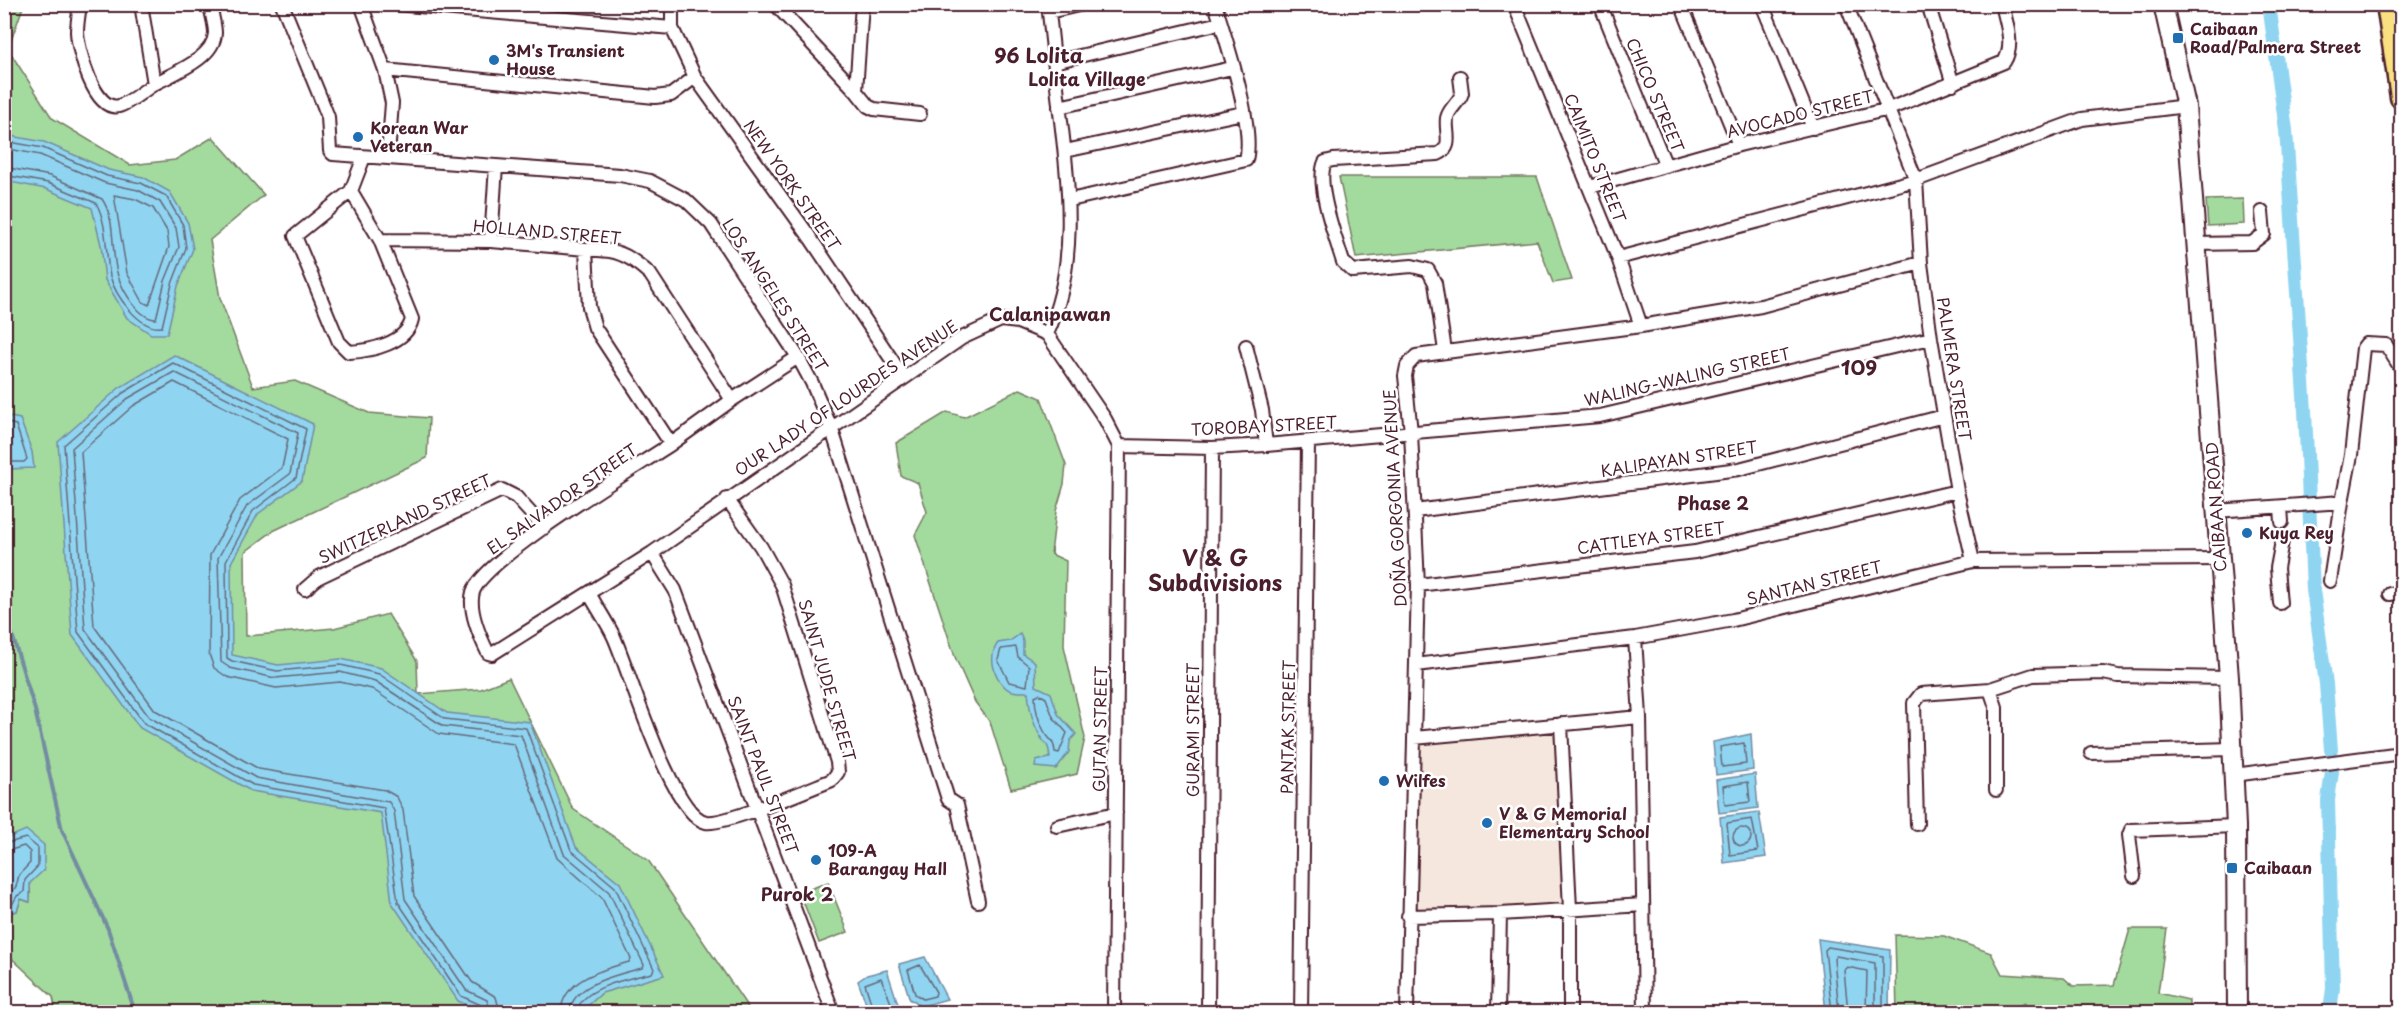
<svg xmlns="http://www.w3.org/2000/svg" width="2406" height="1017" font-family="'Playpen Sans',sans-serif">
<rect width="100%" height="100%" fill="#fff"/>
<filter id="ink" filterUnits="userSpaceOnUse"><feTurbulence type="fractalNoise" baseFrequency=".0167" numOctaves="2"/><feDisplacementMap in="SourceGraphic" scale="12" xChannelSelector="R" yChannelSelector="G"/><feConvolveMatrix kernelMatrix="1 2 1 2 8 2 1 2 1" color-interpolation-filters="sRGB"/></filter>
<g filter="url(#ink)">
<path fill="#f5e7de" d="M1556,732L1563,906L1411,910L1417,741Z"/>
<path fill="#a3da9e" stroke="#767c64" stroke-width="1.5" d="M24,4L8,49L52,118L130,165L175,160L213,137L264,195L210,240L220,298L253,387L295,381L369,413L429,418L427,458L273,531L245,552L246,636L334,628L388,614L417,661L418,694L481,689L509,678L573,809L648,860L751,1012H56L53,997L5,952V914L17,911L21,899L29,902C36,881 15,857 5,839L4,5Z
M1339,177H1537L1572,280L1553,283L1537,241L1356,258Z
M2243,199L2244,224L2208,226L2206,200Z
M1020,389L1041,398L1066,465L1064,484L1056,511L1051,554L1066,561L1064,646L1085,738L1077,774L1011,789L990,722L975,702L955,657L915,535L927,512L918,483L901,476L896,443L947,412L964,417Z
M828,882L848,932L819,943L800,893Z
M2130,929H2167L2158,993L2189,1000V1012H2030L2025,1003L2009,1012H1897L1895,935L1944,936L1991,953L2002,974L2064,978L2073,986L2114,985Z"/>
<path fill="#8fd5f1" stroke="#738ca2" stroke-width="1.5" d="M5,135L44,142L109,170L143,177L170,192L188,223L193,249L178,286L167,334H151L127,318L105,280L101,245L92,208L46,189L5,181Z
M174,355L313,424L302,481L258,514L231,563L232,655L278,665L341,659L381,668L447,713L530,722L576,847L620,883L664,975L602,993L581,1012H483L458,1001L392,903L381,813L251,791L140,728L72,635L58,442L119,388Z
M6,416L20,419L32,452L34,468L7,469L4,452Z
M1020,634L1023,641V654L1035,662L1036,686L1051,693L1058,714L1076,734L1070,741L1069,752L1056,769L1035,767L1036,761L1050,758C1048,739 1045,747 1039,734C1032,721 1029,707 1028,692C1021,692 1011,693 1005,687C993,675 988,656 998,643L1010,641Z
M1751,734L1753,770L1716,775L1713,742Z
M1755,774L1758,808L1719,813L1716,780Z
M1759,812L1766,857L1724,863L1720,817Z
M26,830L44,845V870L30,883V902L21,899L17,911L5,914V839Z
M1818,939L1890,950L1889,1012H1826Z
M925,957L947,999L919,1007L915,1001L910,1000L899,964Z
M887,970L898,1004L896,1011L869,1012L858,981L867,975Z"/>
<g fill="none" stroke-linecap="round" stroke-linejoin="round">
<path stroke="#66687a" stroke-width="1.5" d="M4,141L43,148L107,176L141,183L166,196L183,225L186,248L172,284L162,327C140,331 115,295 110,276C105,253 108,224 96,203L48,183L4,175
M4,148L40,155L105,183L138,190L160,202L176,228L179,247L165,281L156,319C139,319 123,291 118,276C110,252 117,221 102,199L50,176L4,167
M114,195L135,199L153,208L167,231L169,247L149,305L143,302L127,273Z
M4,422L16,425L27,459L24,462H4
M1016,647L1018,657L1029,666L1027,686L1009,682L998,660L1001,649Z
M1039,694L1046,698L1053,717L1067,733L1059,753L1055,752C1054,740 1049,740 1044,731C1038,720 1035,707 1035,696Z
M1744,743L1746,764L1722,767L1720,747Z
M1748,782L1750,802L1725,805L1723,786Z
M1752,819L1758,851L1730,855L1727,823Z
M1733 837a9 9 0 1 1 18 0a9 9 0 1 1-18 0Z
M4,844L26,838L38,848V866L25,880L24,892L17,896L12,905L4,908
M4,852L24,846L30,852V863L19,875L16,887L4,900
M920,965L936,992L935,996L923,999L915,994L908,970Z
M484,1012L481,1005L461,996L398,902L384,808L253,785L144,723L78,632L64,445L123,393L173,363L306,429L296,478L253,511L226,561L227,658L232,661L277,671L341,665L379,674L445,719L526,728L571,850L615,887L654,969L652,973C632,978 580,987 577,1012
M491,1012L487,1000L466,990L405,899L394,811L389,802L256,778L149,717L85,629L72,448L127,399L174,372L298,433L290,474L247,506L218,558L221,662L230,668L275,678L340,672L375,681L443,726L521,735L564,854L609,892L644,965L642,968C620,974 571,984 570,1012
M500,1012L496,997L472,982L414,896L403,810L397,797L385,790L259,769L155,710L94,626L81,452L133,406L174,382L288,439L282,468L240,500L210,555L209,654L214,668L227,677L276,688L340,682L372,689L439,734L514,744L557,858L602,898L631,959L629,962C604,969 562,980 561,1012
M874,1012L865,984L881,978L891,1003L890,1012
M1832,1012L1825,950L1828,947L1883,956V1012
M1839,1012L1834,959L1836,956L1875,963V1012
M1848,1012L1844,970L1847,967L1867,971L1866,1012"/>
<path stroke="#738ca2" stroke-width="4" d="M4,608L35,710L62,830L108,929L135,1012"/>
<path stroke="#8fd5f1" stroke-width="14" d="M2269,4L2286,130L2305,411L2313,590L2326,684L2331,750
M2330,1012L2333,988L2328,800L2332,772"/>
<path stroke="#dbd2d5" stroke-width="12" stroke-dasharray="12 6" stroke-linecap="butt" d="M2282,541V522"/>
<defs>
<path id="street" d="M80,4C79,13 77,23 77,32C78,50 94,112 119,106C130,103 144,90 154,84L141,4
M282,4L323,104L328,117L330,151L333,154L620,175L650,181L686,200L711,224L798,357L812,383L832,430L948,799L957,805L978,901
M361,4L385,70L392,103L388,156
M395,4L672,28
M672,4V28L695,77L809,236L904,378
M775,4L856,91L862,4
M1514,4L1618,258L1641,326
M1600,4L1666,166
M1681,4L1739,145
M1762,4L1813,128
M1846,4L1916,180L1921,263L1931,338L1957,491L1973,561
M1928,4L1953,84
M1049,12L1083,4
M1054,62L1220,23
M385,70L655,97L671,95L695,77
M154,84C173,73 214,59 215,33C215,24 211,13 210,4
M856,91L868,106L874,109L920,114
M1059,107L1232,68
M1065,151L1243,113
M1590,187L1739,145L1889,109L2004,62C2015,45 2006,23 2002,4
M351,191L380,240L412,319C407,343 371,351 349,352L339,342L295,236L351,191L364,157
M1070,200L1246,160C1255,126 1226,40 1215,4
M380,240L491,241L610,251C627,254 637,263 650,274L732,400L671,444L595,328L589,307L586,249
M491,241L496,166
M2196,244L2252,243L2264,234L2262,212
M1618,258L1916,180L2082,119L2186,106
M1047,334C1080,262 1068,180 1059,104C1055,71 1052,38 1048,4
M1246,346L1262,410L1266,445
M1445,351L1435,283L1428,270L1412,266L1353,271L1343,262C1336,239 1315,184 1325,162L1333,160L1438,154C1454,147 1445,133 1447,118C1449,108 1459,103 1462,93L1460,77
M732,400L798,357
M671,444C635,468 484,558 473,592C468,610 480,637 488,653L492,654L652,553L962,338L1001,320L1018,322L1047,334L1105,419L1119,446L1114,1012
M1119,446L1212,448L1266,445L1600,416L1931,338
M2281,507L2282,522
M1415,511L1739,469L1944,416
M2216,511L2342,502L2351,455L2363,348L2366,344L2386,345L2402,370
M652,553L675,590L833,1012
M2330,581L2342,502
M1418,585L1695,552L1957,491
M305,589L319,577L502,490L516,497L544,528
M589,593C597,608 607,622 614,637C629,670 672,816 706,822C726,825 809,789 832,780L838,772L837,762L782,585L761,547L727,499
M2390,594L2402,592
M2280,603L2277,568L2282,541
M1635,638L1640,717L1645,1012
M1416,665L1635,638L1733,620L1973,561L2220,559
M1990,689L1996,707V790
M1561,724L1570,909V1012
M1414,738L1640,717
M2091,753L2232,749
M2234,775L2402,753
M1917,824L1914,703L1921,694L1990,689L2033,675L2103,673L2118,676L2229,678
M1057,826L1116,813
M2134,876L2129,835L2131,830L2236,826
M1408,916L1500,914L1643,905
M1208,1012L1212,448
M1301,1012L1308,442
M1407,1012L1418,585L1411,432L1405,376L1407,366L1416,356L1641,326L1761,306L1921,263
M1498,1012L1500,914"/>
<path id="secondary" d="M2163,4L2186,106L2229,678L2236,826L2237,1012"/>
<path id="highway" d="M2388,4L2402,97"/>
</defs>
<use href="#street" stroke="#4a1f2b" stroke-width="16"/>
<use href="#secondary" stroke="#4a1f2b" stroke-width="22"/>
<use href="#highway" stroke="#4a1f2b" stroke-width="27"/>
<use href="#street" stroke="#fff" stroke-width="12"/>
<use href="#secondary" stroke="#fff" stroke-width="18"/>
<use href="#highway" stroke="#f9e181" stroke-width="22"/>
</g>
</g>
<g fill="#1f6fb2" stroke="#fff" stroke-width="2">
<rect x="2172" y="32" width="12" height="12" rx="3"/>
<circle cx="494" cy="60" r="6"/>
<circle cx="358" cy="137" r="6"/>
<circle cx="2247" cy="533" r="6"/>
<circle cx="1384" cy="781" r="6"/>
<circle cx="1487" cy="823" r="6"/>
<circle cx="816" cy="860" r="6"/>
<rect x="2226" y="862" width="12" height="12" rx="3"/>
</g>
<g text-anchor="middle" stroke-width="5" stroke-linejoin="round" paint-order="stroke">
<g font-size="16" font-weight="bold" fill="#4a1f2b" stroke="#fff" text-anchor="start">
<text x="2190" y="35">Caibaan<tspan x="2190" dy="18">Road/Palmera Street</tspan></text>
<text x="506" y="57">3M's Transient<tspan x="506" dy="18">House</tspan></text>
<text x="370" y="134">Korean War<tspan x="370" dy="18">Veteran</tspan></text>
<text x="2259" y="539">Kuya Rey</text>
<text x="1396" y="787">Wilfes</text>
<text x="1499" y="820">V &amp; G Memorial<tspan x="1499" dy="18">Elementary School</tspan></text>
<text x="828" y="857">109-A<tspan x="828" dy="18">Barangay Hall</tspan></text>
<text x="2244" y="874">Caibaan</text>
</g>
<g font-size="16" fill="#4a1f2b" stroke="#fff">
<text transform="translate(1655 95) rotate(67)" y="6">CHICO STREET</text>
<text transform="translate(1800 114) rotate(-14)" y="6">AVOCADO STREET</text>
<text transform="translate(1595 158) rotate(68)" y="6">CAIMITO STREET</text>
<text transform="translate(792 185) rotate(55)" y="6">NEW YORK STREET</text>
<text transform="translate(547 232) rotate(5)" y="6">HOLLAND STREET</text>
<text transform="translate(775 295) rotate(57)" y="6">LOS ANGELES STREET</text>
<text transform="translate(1954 369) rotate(81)" y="6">PALMERA STREET</text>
<text transform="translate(1687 377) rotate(-13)" y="6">WALING-WALING STREET</text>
<text transform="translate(846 398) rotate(-34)" y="6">OUR LADY OF LOURDES AVENUE</text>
<text transform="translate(1264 426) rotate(-3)" y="6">TOROBAY STREET</text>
<text transform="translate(1679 459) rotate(-9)" y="6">KALIPAYAN STREET</text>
<text transform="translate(1395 498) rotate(-93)" y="6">DOÑA GORGONIA AVENUE</text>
<text transform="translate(562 499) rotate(-35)" y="6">EL SALVADOR STREET</text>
<text transform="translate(2216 507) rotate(-94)" y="6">CAIBAAN ROAD</text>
<text transform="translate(405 519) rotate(-25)" y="6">SWITZERLAND STREET</text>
<text transform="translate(1651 538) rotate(-8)" y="6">CATTLEYA STREET</text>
<text transform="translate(1814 583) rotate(-14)" y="6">SANTAN STREET</text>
<text transform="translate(827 680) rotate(74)" y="6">SAINT JUDE STREET</text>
<text transform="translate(1288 727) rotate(-89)" y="6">PANTAK STREET</text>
<text transform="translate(1100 729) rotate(-89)" y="6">GUTAN STREET</text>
<text transform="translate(1193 730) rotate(-90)" y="6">GURAMI STREET</text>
<text transform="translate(763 775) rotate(69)" y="6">SAINT PAUL STREET</text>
</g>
<g font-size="18" font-weight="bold" fill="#4a1f2b" stroke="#fff">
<text x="1087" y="86">Lolita Village</text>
<text x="1050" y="321">Calanipawan</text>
<text x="1713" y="510">Phase 2</text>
<text x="797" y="901">Purok 2</text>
</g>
<g font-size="20" font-weight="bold" fill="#4a1f2b" stroke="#fff">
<text x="1039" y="63">96 Lolita</text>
<text x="1859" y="375">109</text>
</g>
<g font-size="22" font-weight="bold" fill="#4a1f2b" stroke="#fff">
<text x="1215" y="566">V &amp; G<tspan x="1215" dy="25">Subdivisions</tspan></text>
</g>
</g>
<rect width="2406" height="1017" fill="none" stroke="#fff" stroke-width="24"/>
<rect x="12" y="12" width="2382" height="993" fill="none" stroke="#4a1f2b" stroke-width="2" filter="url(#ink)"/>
</svg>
